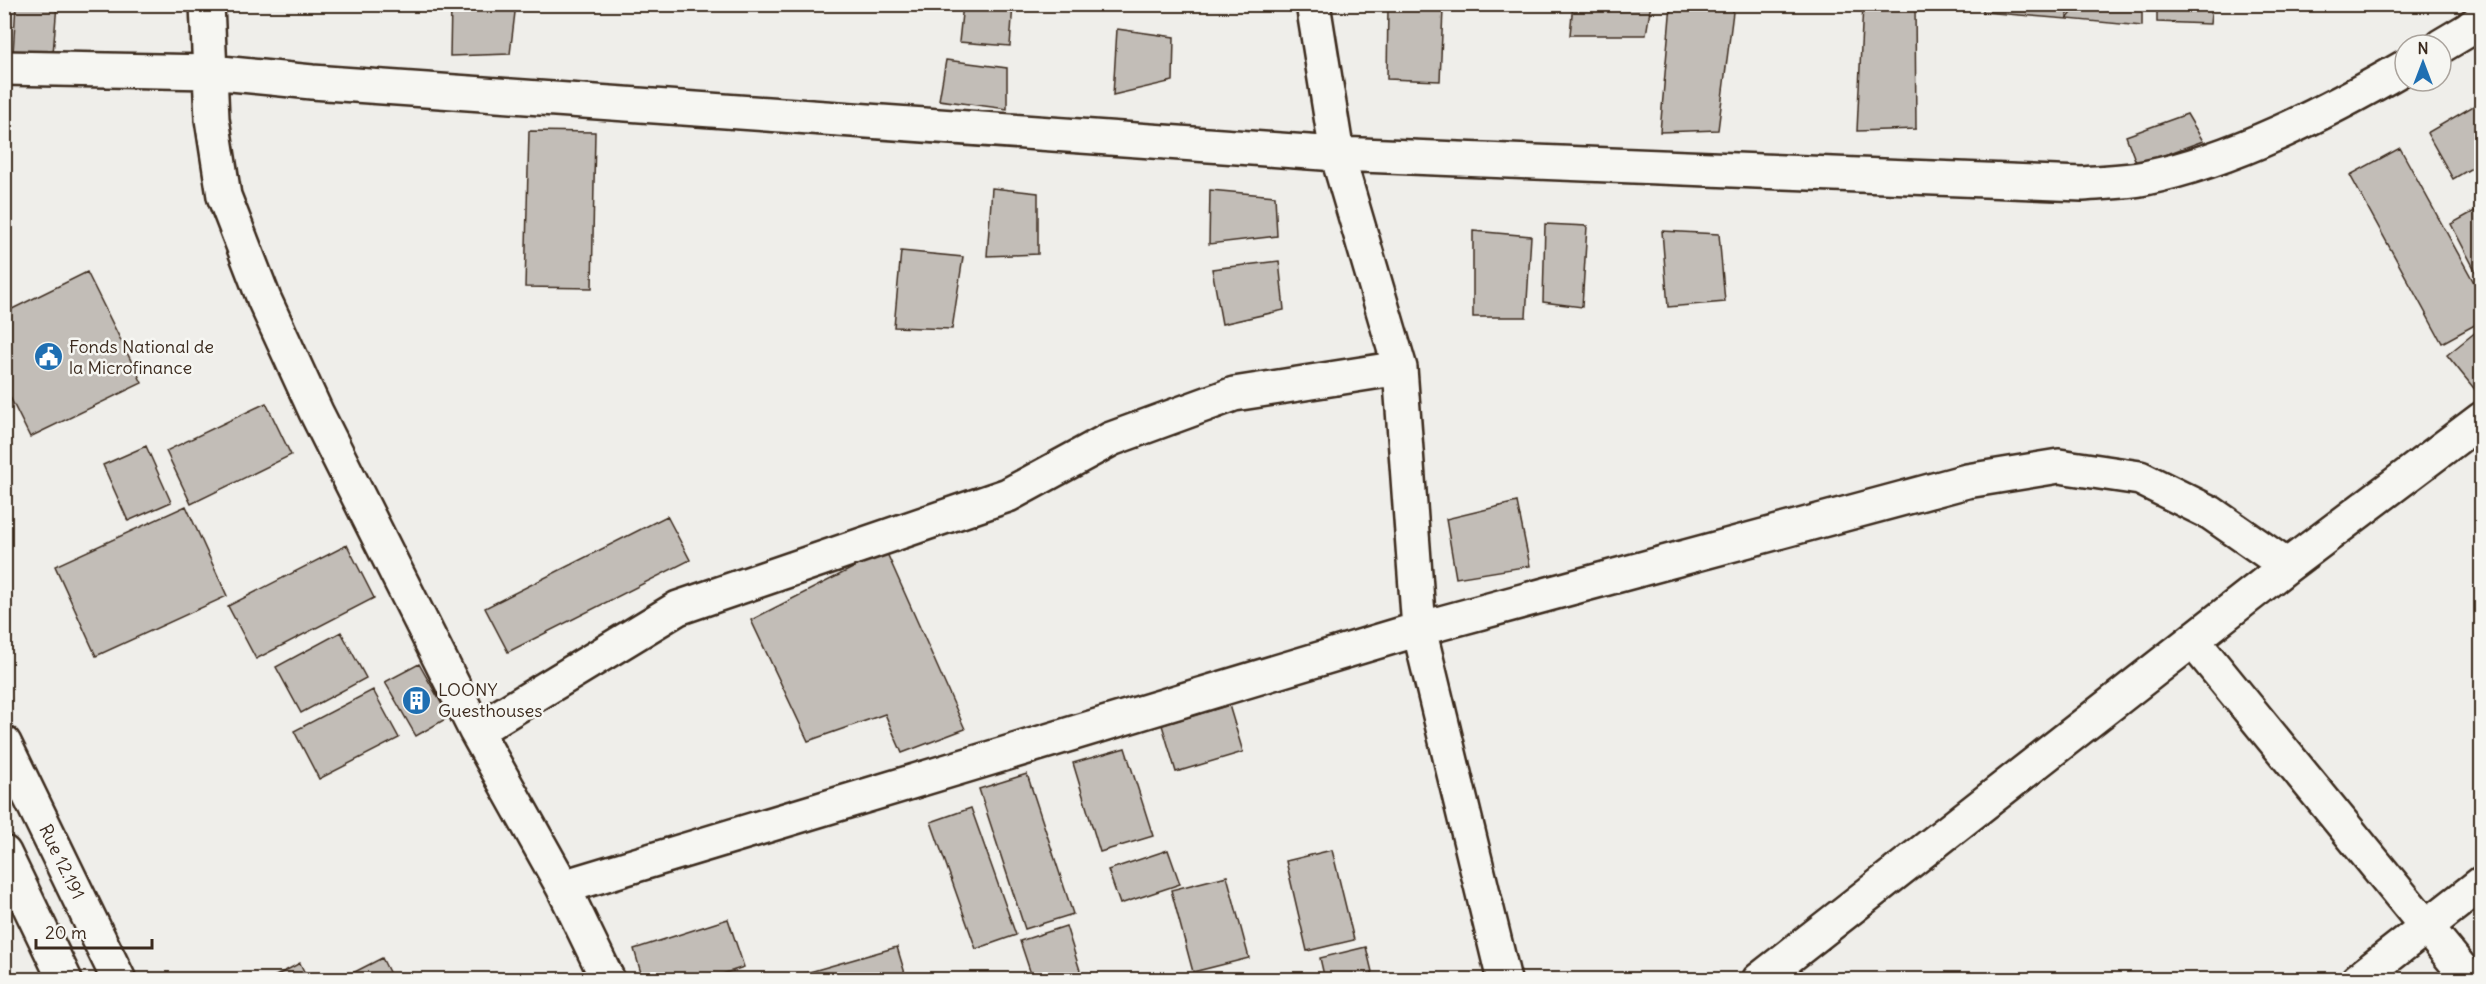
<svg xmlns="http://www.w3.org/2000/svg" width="2486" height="984" font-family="Delius,sans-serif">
<rect width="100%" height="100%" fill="#efeeea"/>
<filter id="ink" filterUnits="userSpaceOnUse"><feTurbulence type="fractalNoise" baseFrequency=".0167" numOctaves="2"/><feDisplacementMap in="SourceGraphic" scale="12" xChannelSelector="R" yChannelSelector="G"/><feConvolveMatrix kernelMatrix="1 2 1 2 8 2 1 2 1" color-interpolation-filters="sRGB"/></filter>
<g filter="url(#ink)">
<path fill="#c2bdb7" stroke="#3b2a1e" stroke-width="1.5" d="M16,4H57L53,54L13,53Z
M451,4H516L510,54L450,56Z
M963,4H1013L1010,46L959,42Z
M1573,4H1651L1646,35H1570Z
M1671,4H1734L1718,130L1660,132Z
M1863,4H1915L1916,129L1857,131Z
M1983,4H2067V19L1983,12Z
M2079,4H2142V26L2067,19Z
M2157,4H2212L2210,24L2157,22Z
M1388,7L1443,9L1440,81L1387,79Z
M1117,29L1174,37L1173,81L1113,95Z
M946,60L1007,68V109L939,100Z
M2482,101V162L2453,179L2427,133Z
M2187,114L2203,141L2137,165L2126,136Z
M529,131L595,132L592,288L525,287Z
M2400,148L2482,297V321L2442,343L2350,175Z
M992,188L1038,193V254L987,256Z
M1210,190L1275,196L1277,236L1209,244Z
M2480,208L2482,269L2476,272L2451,224Z
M1545,224L1587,226L1582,307L1543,302Z
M1473,231L1531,236L1526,317H1473Z
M1662,231L1719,234L1725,302L1668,307Z
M901,251L963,257L952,329L894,327Z
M1279,261L1284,310L1222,324L1212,269Z
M87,272L142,383L30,437L4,385V313Z
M2482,327V397H2481L2447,355Z
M266,403L291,455L191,504L166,451Z
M146,446L171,502L128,521L103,465Z
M1517,502L1530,566L1456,578L1446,519Z
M186,506L227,596L96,656L55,566Z
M667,516L690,560L508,652L485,608Z
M347,545L374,598L256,659L228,606Z
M886,551L965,729L902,753L885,714L808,741L751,620Z
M341,632L366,678L301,713L276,667Z
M419,664L449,717L416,736L385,682Z
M373,690L399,738L319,779L294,731Z
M1229,705L1243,752L1176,772L1162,725Z
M1125,748L1153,836L1100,852L1073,763Z
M1027,774L1073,914L1025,929L979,789Z
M971,808L1016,935L976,949L931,822Z
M1168,850L1180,884L1120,904L1108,870Z
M1332,850L1354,940L1307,951L1286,861Z
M1227,876L1249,958L1193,972L1171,890Z
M728,919L744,967L704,980H643L634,949Z
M1066,926L1083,980H1033L1020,941Z
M897,947L907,980L785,979Z
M1366,947L1374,980H1325L1320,958Z
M382,958L393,980H339Z
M300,963L308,980H268Z"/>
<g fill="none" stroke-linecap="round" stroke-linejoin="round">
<defs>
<path id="minor" d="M207,4L212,119L224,196L264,299L316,412L476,731L563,887L608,980
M1313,4L1337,154L1400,368L1419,629L1504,980
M2441,46L2468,30L2482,19
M4,68L211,72L312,82L1337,154L2082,184C2103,182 2125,182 2145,178C2234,160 2327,112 2405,67
M2194,642L2470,980
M476,731L678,608L1008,495L1111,439L1234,394L1400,368
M563,887L1419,629L1967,481L2059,466L2140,478L2211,513L2287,566
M1759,980L2287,566L2482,419
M2358,980L2482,883"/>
<g id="primary">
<path id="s1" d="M4,743L119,980"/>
<path d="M4,853L65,980"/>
</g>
</defs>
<use href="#minor" stroke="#3b2a1e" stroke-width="38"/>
<use href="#primary" stroke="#3b2a1e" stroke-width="38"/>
<use href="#minor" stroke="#f6f6f2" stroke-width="33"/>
<use href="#primary" stroke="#f6f6f2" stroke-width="33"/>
</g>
</g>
<defs>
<symbol id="civic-disc" viewBox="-11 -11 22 22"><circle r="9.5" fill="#1f6fb2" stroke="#f6f6f2"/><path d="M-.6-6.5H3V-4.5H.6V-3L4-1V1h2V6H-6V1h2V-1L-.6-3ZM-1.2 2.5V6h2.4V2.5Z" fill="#fff"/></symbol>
<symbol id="building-disc" viewBox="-11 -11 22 22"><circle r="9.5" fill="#1f6fb2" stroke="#f6f6f2"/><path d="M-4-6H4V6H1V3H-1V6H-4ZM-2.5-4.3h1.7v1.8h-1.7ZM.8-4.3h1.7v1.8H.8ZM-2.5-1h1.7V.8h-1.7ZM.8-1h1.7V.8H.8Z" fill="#fff"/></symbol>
</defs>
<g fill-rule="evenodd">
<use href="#civic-disc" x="32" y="340" width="33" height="33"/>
<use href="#building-disc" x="400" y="684" width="33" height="33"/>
</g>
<g text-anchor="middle" stroke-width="5" stroke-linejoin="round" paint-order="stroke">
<g font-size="18" fill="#3b2a1e" stroke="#f6f6f2" text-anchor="start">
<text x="69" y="353">Fonds National de<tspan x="69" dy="21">la Microfinance</tspan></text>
<text x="438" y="696">LOONY<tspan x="438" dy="21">Guesthouses</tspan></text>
</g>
<g font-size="18" fill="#3b2a1e" stroke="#f6f6f2">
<text dy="6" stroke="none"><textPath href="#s1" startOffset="132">Rue 12.191</textPath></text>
</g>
</g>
<rect width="2486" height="984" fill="none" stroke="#f6f6f2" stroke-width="24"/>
<rect x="12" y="12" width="2462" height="960" fill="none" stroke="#3b2a1e" stroke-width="2" filter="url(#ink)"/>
<g transform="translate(2423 63)"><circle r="28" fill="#f6f6f2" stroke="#aba49d" stroke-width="1.5"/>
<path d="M0-4.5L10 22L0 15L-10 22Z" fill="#1f6fb2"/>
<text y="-9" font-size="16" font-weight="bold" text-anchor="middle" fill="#3b2a1e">N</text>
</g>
<path d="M36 939v9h116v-9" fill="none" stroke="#3b2a1e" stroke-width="3"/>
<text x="45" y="939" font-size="18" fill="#3b2a1e" stroke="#f6f6f2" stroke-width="4.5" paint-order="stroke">20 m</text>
</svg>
